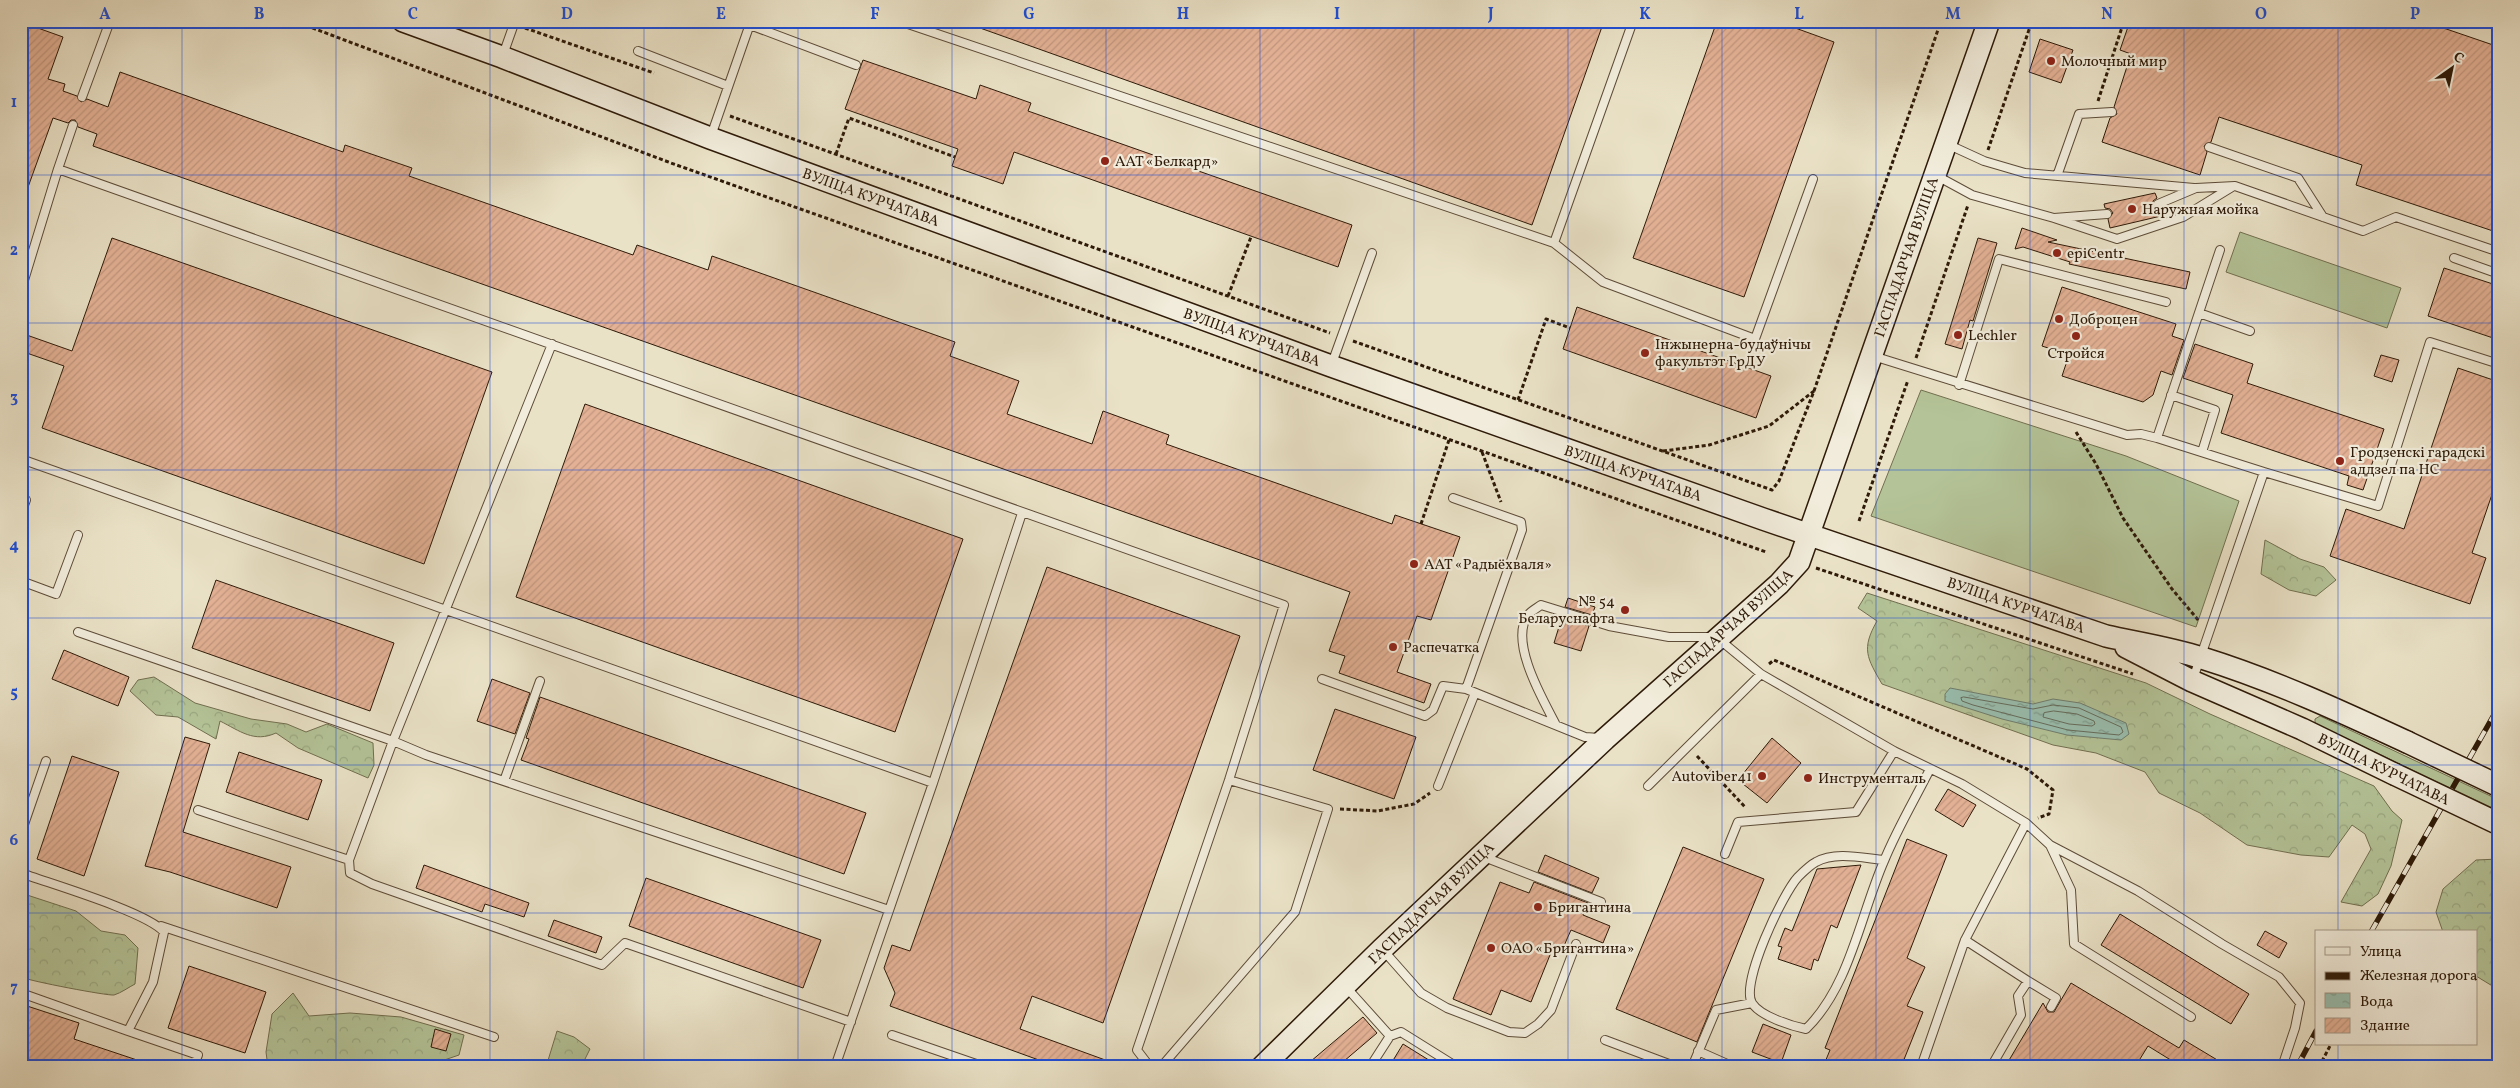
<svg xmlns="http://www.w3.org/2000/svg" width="2520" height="1088" font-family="Vollkorn,serif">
<defs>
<pattern id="forest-crowns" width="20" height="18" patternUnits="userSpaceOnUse" patternTransform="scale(1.25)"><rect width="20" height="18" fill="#b4c498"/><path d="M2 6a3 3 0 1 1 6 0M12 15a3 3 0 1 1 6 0" fill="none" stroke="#9ba882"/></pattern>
<pattern id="water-ripples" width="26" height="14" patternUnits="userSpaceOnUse" patternTransform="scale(1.25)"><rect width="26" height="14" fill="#99bfb0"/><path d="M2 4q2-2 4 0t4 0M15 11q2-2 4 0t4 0" fill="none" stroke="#7d9a8d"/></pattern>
<pattern id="building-hatch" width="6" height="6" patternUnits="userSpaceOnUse" patternTransform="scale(1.25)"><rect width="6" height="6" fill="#e3b195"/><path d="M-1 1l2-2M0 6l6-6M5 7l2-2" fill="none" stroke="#c3987f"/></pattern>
</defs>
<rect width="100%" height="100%" fill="#eae2c7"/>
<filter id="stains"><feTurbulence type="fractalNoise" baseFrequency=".004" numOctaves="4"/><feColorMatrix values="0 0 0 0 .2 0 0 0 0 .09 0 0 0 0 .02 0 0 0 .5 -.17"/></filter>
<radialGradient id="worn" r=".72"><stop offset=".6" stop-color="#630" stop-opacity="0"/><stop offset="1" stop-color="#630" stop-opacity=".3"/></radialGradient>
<path fill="#b4c498" stroke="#716f50" d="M2240,232L2401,288L2387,328L2226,272Z
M1921,390L2126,456L2239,501L2196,627L1871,516Z
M2320,716L2499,800V811L2322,727L2315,723V719Z"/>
<path fill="url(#forest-crowns)" stroke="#716f50" d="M2265,540L2300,559L2324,567L2336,580L2316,596L2289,590L2261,574Z
M1867,593L2146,683L2210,714L2374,786L2392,811L2402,820L2391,866L2378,894L2362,906L2341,902L2371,849L2365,834L2352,825L2329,857L2301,855L2247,845L2200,813L2159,793L2145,772L2096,753L2053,745L1882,684C1867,658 1861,649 1877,621L1858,608Z
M154,677L195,703L251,719L287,724L306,732L327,724L373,743L374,765L368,778L298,748L276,733C254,743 240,731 220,721L216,739L178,717L156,715L130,691L138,680Z
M2499,859V990L2476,976V932H2443L2436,912L2443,889L2476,860Z
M21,893L76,911L101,931L125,935L138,948L135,984C129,987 121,993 114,995C108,996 29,981 21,977Z
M293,993L309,1016L350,1013L401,1017L464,1035L459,1055L424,1067H268L266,1052L272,1014Z
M557,1031L574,1037L590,1049L581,1067H546Z"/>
<path fill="url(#water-ripples)" stroke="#6e7d6d" d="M1950,688L2033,704L2053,699L2080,703L2126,723L2129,734L2121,740L2067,735L2002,719L1945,701V694Z"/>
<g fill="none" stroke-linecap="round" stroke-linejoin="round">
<path stroke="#646c5c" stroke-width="1" d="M1964,697L2033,709L2053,705L2079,708L2121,727L2123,732L2119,735L2068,730L1973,705L1962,701L1961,698Z
M2054,711L2077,714L2094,721L2095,724L2092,726L2069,724L2043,717L2044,713Z"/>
</g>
<path fill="url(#building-hatch)" stroke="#2e1a08" d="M966,21H1604L1532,225L966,23Z
M1717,21H1776L1834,42L1744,297L1633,258Z
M2130,21H2423L2499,47V233L2356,185L2362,165L2219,117L2211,142L2204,146L2207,152L2200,175L2102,142L2110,118L2117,114L2114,107L2131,54L2120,50Z
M21,22L63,37L48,79L65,84L63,91L77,96L81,102L87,99L108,107L120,72L343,152L345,145L412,168L409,176L633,255L637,245L708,270L712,256L955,342L950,356L1019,381L1007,414L1092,444L1103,411L1169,435L1166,444L1392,524L1395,515L1460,537L1431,620L1417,616L1397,672L1431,684L1424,703L1339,673L1345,656L1329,651L1350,592L93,146L97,134L78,127L75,120H71L68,123L53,118L23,201H21Z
M2040,39L2073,50L2061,83L2029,72Z
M863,60L976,99L980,85L1031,103L1028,111L1352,225L1338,267L1014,152L1003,184L952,166L958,149L845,109Z
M2155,193L2157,198L2153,201V206L2159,209L2161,216L2110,228L2108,219L2113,213L2110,209L2105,208L2104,204Z
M2022,228L2057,240L2048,242L2190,272L2186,289L2069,264L2070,262L2023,247L2015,249Z
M112,238L492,372L424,564L42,428L64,366L21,351V333L72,351Z
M1978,238L1997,243L1973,321L1970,320L1962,349L1945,344Z
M2444,268L2499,286V340L2428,316Z
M2062,287L2176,324L2172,336L2184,340L2172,375L2161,371L2153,395L2143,402L2062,376L2069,355L2042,346Z
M1577,307L1771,376L1756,418L1563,349Z
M2195,344L2253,364L2247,383L2384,429L2363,490L2347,485L2349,476L2221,433L2233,395L2183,378Z
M2381,355L2399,360L2392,382L2374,376Z
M2458,368L2499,382V474L2472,553L2486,558L2470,604L2330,556L2346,509L2404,529Z
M585,404L963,539L895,732L516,597Z
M1047,567L1240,636L1103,1023L1032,996L1020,1029L1119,1065V1067H1058L890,1006L895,993L884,968L892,945L910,951Z
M216,580L394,643L370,711L192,648Z
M1568,598L1595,607L1592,615L1565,607Z
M1562,617L1589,626L1581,651L1554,643Z
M64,650L129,677L118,706L52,679Z
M492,679L530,693L515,734L477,721Z
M540,697L866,813L844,874L521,760L529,739L526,738Z
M1335,709L1416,737L1394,799L1313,770Z
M185,737L210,744L183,832L291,867L277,908L170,872L145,866Z
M1772,738L1801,763L1767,803L1738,780Z
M239,752L322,780L308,820L226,792Z
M72,756L119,772L84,876L37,859Z
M1948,789L1976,805L1963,827L1935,810Z
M1907,839L1947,855L1907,958L1925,967L1907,1006L1923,1012L1901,1067H1823L1830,1050L1825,1048Z
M1683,847L1764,879L1697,1042L1616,1009Z
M1545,855L1599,878L1592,893L1538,872Z
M424,865L529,903L524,917L485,904L482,912L416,888Z
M1861,865L1837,928L1831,925L1818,961L1814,959L1811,970L1778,959L1782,947L1778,946L1785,928L1792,931L1817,869Z
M646,878L821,940L803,988L629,926Z
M1500,882L1529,893L1534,882L1588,903L1583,915L1610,926L1603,943L1571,930L1563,948L1554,945L1531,1002L1501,990L1491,1015L1453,999Z
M2120,914L2249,994L2231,1024L2101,945Z
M554,920L602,937L596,953L548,936Z
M2265,931L2287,943L2279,958L2257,945Z
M189,966L266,992L245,1053L168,1028Z
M2071,983L2179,1048L2184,1040L2229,1067H2182L2148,1046L2135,1067H2005L2043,1003L2048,1012H2054Z
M21,1004L79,1023L74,1039L149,1064L148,1067H21Z
M1363,1017L1377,1033L1337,1067H1304Z
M1763,1024L1791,1035L1781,1063L1752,1052Z
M435,1029L451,1034L446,1051L431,1047Z
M1403,1044L1440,1067H1389Z"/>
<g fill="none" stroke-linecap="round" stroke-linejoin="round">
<defs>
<path id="lane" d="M899,21L1554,243L1633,21
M750,25L856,65
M638,51L728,86
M503,55L515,21
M82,97L110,21
M711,136L751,21
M1947,144L1984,161L2025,173L2194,188
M2209,147L2298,178L2323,217
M58,169L73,125
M1937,176L1972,195L2054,218L2107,214
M2057,176L2079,114L2112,112
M2158,204L2196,188L2235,186L2363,231L2396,217L2499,252
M2054,218L2117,239L2183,217L2232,187
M1554,243L1603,282L1755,339L1813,179
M2454,258L2499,274
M21,290L58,169L1284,605L1229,780L1137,1050L1150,1067
M2199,313L2250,331
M552,344L393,741L426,755L889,910
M1873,356L2127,435L2141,434L2157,438L2264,472
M1331,366L1372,253
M1959,385L1999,259L2166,302
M2171,395L2215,410L2202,452
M2157,438L2220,250
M21,459L933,783L835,1067
M1453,498L1521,522L1522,530L1466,689L1585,737L1600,738
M21,513L26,500
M2498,553L2499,549
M21,581L56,594L78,535
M78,632L393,741L349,860L198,810
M1322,679L1425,716L1433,710L1443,686L1466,689
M2193,679L2264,472L2378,506L2430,342L2499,364
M1555,723C1542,698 1509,641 1528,615C1531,611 1537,608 1541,605L1609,626L1669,637H1719L1726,645L1761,674L1894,751L1962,784L2026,823L2050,845L2071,890L2074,944L2191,1017
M504,781L540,681
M933,783L1022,513
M1438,786L1475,693
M1648,786L1761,674
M21,833L46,761
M2050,845L2138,891L2222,944L2279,977L2300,1003L2295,1028L2282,1067
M1725,854L1738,822L1856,812L1894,751
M1484,857L1601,902
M349,860L350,873L372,884L602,965L625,943L851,1022
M1884,860C1863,858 1835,851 1816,862C1810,865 1803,872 1798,877C1783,893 1740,983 1752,1003C1760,1016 1791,1026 1806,1029C1850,986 1860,916 1884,861C1897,829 1915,799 1930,769
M21,873C51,884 147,912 164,932L153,982L128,1031L21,993
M161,926L494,1037
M1965,940L2028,981L2018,996L2021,1015L1991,1067
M1383,950L1421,993L1447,1008L1509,1032L1525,1033L1538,1024L1551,1010L1576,944
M2028,981L2056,998L2051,1007
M1346,987L1390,1036
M128,1031L198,1055L193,1067
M892,1035L985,1067
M1605,1040L1677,1067
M1698,1051L1734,1067
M1161,1067L1295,912L1328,809L1229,780
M1370,1067L1390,1036L1401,1032L1457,1067
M1692,1067L1716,1010L1752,1003
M1921,1067L1965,940L2026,823"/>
<path id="secondary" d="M403,21L502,57L710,138L1331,366L1763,519L2106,636C2138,643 2171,648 2202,658C2273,680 2340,711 2407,742
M2126,647L2192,681L2302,729L2394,774
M1262,1067L1382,949L1605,739L1779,584L1799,562L1989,21"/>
</defs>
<use href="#lane" stroke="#5d4c38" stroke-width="10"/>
<use href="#secondary" stroke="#2e1a08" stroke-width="24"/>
<path stroke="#2e1a08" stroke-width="3" stroke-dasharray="4 2.5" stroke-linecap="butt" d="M294,21L671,163L1766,552
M525,28L654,73
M2098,101L2124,21
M730,116L1330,333
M1988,150L2032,21
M836,154L849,118L955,157
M1228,296L1251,237
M1353,341L1772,490L1779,481L1814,391L1941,21
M1916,358L1968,205
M1518,400L1546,319L1570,328
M2076,432L2096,464L2123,518L2172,589L2199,621
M1663,451L1709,445L1769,426L1814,391
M1482,452L1501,502
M1859,521L1908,380
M1421,524L1449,440
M1816,568L2133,674
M1769,664L1774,660L2027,769L2053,790L2049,814L2038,818
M1697,756L1746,808
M1340,809L1378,811L1414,804L1430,793
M2319,1067L2331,1044"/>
<use href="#lane" stroke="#f1ecdb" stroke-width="8"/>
<use href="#secondary" stroke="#f1ecdb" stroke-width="21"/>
<defs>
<path id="rail" d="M2371,932L2499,706
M2297,1067L2316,1031"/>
</defs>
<use href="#rail" stroke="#2e1a08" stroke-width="5.5"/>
<use href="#rail" stroke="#f1ecdb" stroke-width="4" stroke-dasharray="11" stroke-linecap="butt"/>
<defs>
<path id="secondary-bridge" d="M2407,742L2499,786
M2394,774L2499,824"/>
</defs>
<use href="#secondary-bridge" stroke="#2e1a08" stroke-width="24" stroke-linecap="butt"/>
<use href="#secondary-bridge" stroke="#f1ecdb" stroke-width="21"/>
</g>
<path fill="none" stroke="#1d4ed8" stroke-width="1" stroke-opacity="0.55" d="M182,21V1067M336,21V1067M490,21V1067M644,21V1067M798,21V1067M952,21V1067M1106,21V1067M1260,21V1067M1414,21V1067M1568,21V1067M1722,21V1067M1876,21V1067M2030,21V1067M2184,21V1067M2338,21V932M21,175H2499M21,323H2499M21,470H2499M21,618H2499M21,765H2499M21,913H2499M2338,1044V1067"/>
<g fill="#8f2418" stroke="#f1ecdb" stroke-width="2">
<circle cx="2051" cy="61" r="5"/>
<circle cx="1105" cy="161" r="5"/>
<circle cx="2132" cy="209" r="5"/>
<circle cx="2057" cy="253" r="5"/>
<circle cx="2059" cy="319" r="5"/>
<circle cx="1958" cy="335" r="5"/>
<circle cx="2076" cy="336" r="5"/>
<circle cx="1645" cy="353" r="5"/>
<circle cx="2340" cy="461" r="5"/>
<circle cx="1414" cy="564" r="5"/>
<circle cx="1625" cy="610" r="5"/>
<circle cx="1393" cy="647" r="5"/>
<circle cx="1762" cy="776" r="5"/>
<circle cx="1808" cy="778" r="5"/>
<circle cx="1538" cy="907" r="5"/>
<circle cx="1491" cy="948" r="5"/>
</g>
<g text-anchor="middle" stroke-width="4.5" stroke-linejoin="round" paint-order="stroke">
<g font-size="15" fill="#2e1a08" stroke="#f1ecdb" text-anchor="start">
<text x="2061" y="66">Молочный мир</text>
<text x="1115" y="166">ААТ «Белкард»</text>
<text x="2142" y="214">Наружная мойка</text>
<text x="2067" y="258">epiCentr</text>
<text x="2069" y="324">Доброцен</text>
<text x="1968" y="340">Lechler</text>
<text x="1655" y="349">Інжынерна-будаўнічы<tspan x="1655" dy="17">факультэт ГрДУ</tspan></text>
<text x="2076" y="358" text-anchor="middle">Стройся</text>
<text x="2350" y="457">Гродзенскі гарадскі<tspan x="2350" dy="17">аддзел па НС</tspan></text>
<text x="1424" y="569">ААТ «Радыёхваля»</text>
<text x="1615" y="606" text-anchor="end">№ 54<tspan x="1615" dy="17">Беларуснафта</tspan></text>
<text x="1403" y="652">Распечатка</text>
<text x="1752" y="781" text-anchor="end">Autoviber41</text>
<text x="1818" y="783">Инструменталь</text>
<text x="1548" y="912">Бригантина</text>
<text x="1501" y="953">ОАО «Бригантина»</text>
</g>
<g font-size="15" fill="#2e1a08" stroke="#f1ecdb">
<text transform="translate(871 197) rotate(20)" y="5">ВУЛІЦА КУРЧАТАВА</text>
<text transform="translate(1906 257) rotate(-71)" y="5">ГАСПАДАРЧАЯ ВУЛІЦА</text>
<text transform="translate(1252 337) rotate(20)" y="5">ВУЛІЦА КУРЧАТАВА</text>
<text transform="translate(1633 473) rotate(19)" y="5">ВУЛІЦА КУРЧАТАВА</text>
<text transform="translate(2016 605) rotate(19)" y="5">ВУЛІЦА КУРЧАТАВА</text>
<text transform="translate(1728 628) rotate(-42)" y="5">ГАСПАДАРЧАЯ ВУЛІЦА</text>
<text transform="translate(2384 769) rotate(26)" y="5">ВУЛІЦА КУРЧАТАВА</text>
<text transform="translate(1431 903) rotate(-44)" y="5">ГАСПАДАРЧАЯ ВУЛІЦА</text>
</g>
</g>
<rect width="2520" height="1088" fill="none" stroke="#eae2c7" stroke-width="55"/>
<rect x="2315" y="930" width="162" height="115" fill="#f1ecdb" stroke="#a39887"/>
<rect x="2325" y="947" width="25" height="8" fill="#f1ecdb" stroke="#a39887"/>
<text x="2360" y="956" font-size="15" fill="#2e1a08">Улица</text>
<rect x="2325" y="972" width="25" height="8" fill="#2e1a08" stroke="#a39887"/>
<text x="2360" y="980" font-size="15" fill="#2e1a08">Железная дорога</text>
<rect x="2325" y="993" width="25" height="15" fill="url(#water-ripples)" stroke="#a39887"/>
<text x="2360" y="1006" font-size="15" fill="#2e1a08">Вода</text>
<rect x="2325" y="1018" width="25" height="15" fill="url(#building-hatch)" stroke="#a39887"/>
<text x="2360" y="1030" font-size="15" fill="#2e1a08">Здание</text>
<g transform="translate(2452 68) rotate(33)" stroke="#f1ecdb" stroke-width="4" paint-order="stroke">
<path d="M0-4L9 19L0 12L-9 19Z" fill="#2e1a08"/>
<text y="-8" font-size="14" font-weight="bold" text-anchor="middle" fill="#2e1a08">С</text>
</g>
<rect x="28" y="28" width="2464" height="1032" fill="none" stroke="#1d4ed8" stroke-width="2"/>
<g font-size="16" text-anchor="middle" font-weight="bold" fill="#1d4ed8">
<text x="105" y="19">A</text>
<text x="259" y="19">B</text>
<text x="413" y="19">C</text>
<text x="567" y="19">D</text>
<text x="721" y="19">E</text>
<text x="875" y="19">F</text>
<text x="1029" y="19">G</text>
<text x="1183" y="19">H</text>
<text x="1337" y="19">I</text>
<text x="1491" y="19">J</text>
<text x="1645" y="19">K</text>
<text x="1799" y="19">L</text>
<text x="1953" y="19">M</text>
<text x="2107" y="19">N</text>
<text x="2261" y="19">O</text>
<text x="2415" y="19">P</text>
<text x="14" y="107">1</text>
<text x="14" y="255">2</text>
<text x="14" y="402">3</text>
<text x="14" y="550">4</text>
<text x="14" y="697">5</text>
<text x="14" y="845">6</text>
<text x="14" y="992">7</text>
</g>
<rect width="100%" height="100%" filter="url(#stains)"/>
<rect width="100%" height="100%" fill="url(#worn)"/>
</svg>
